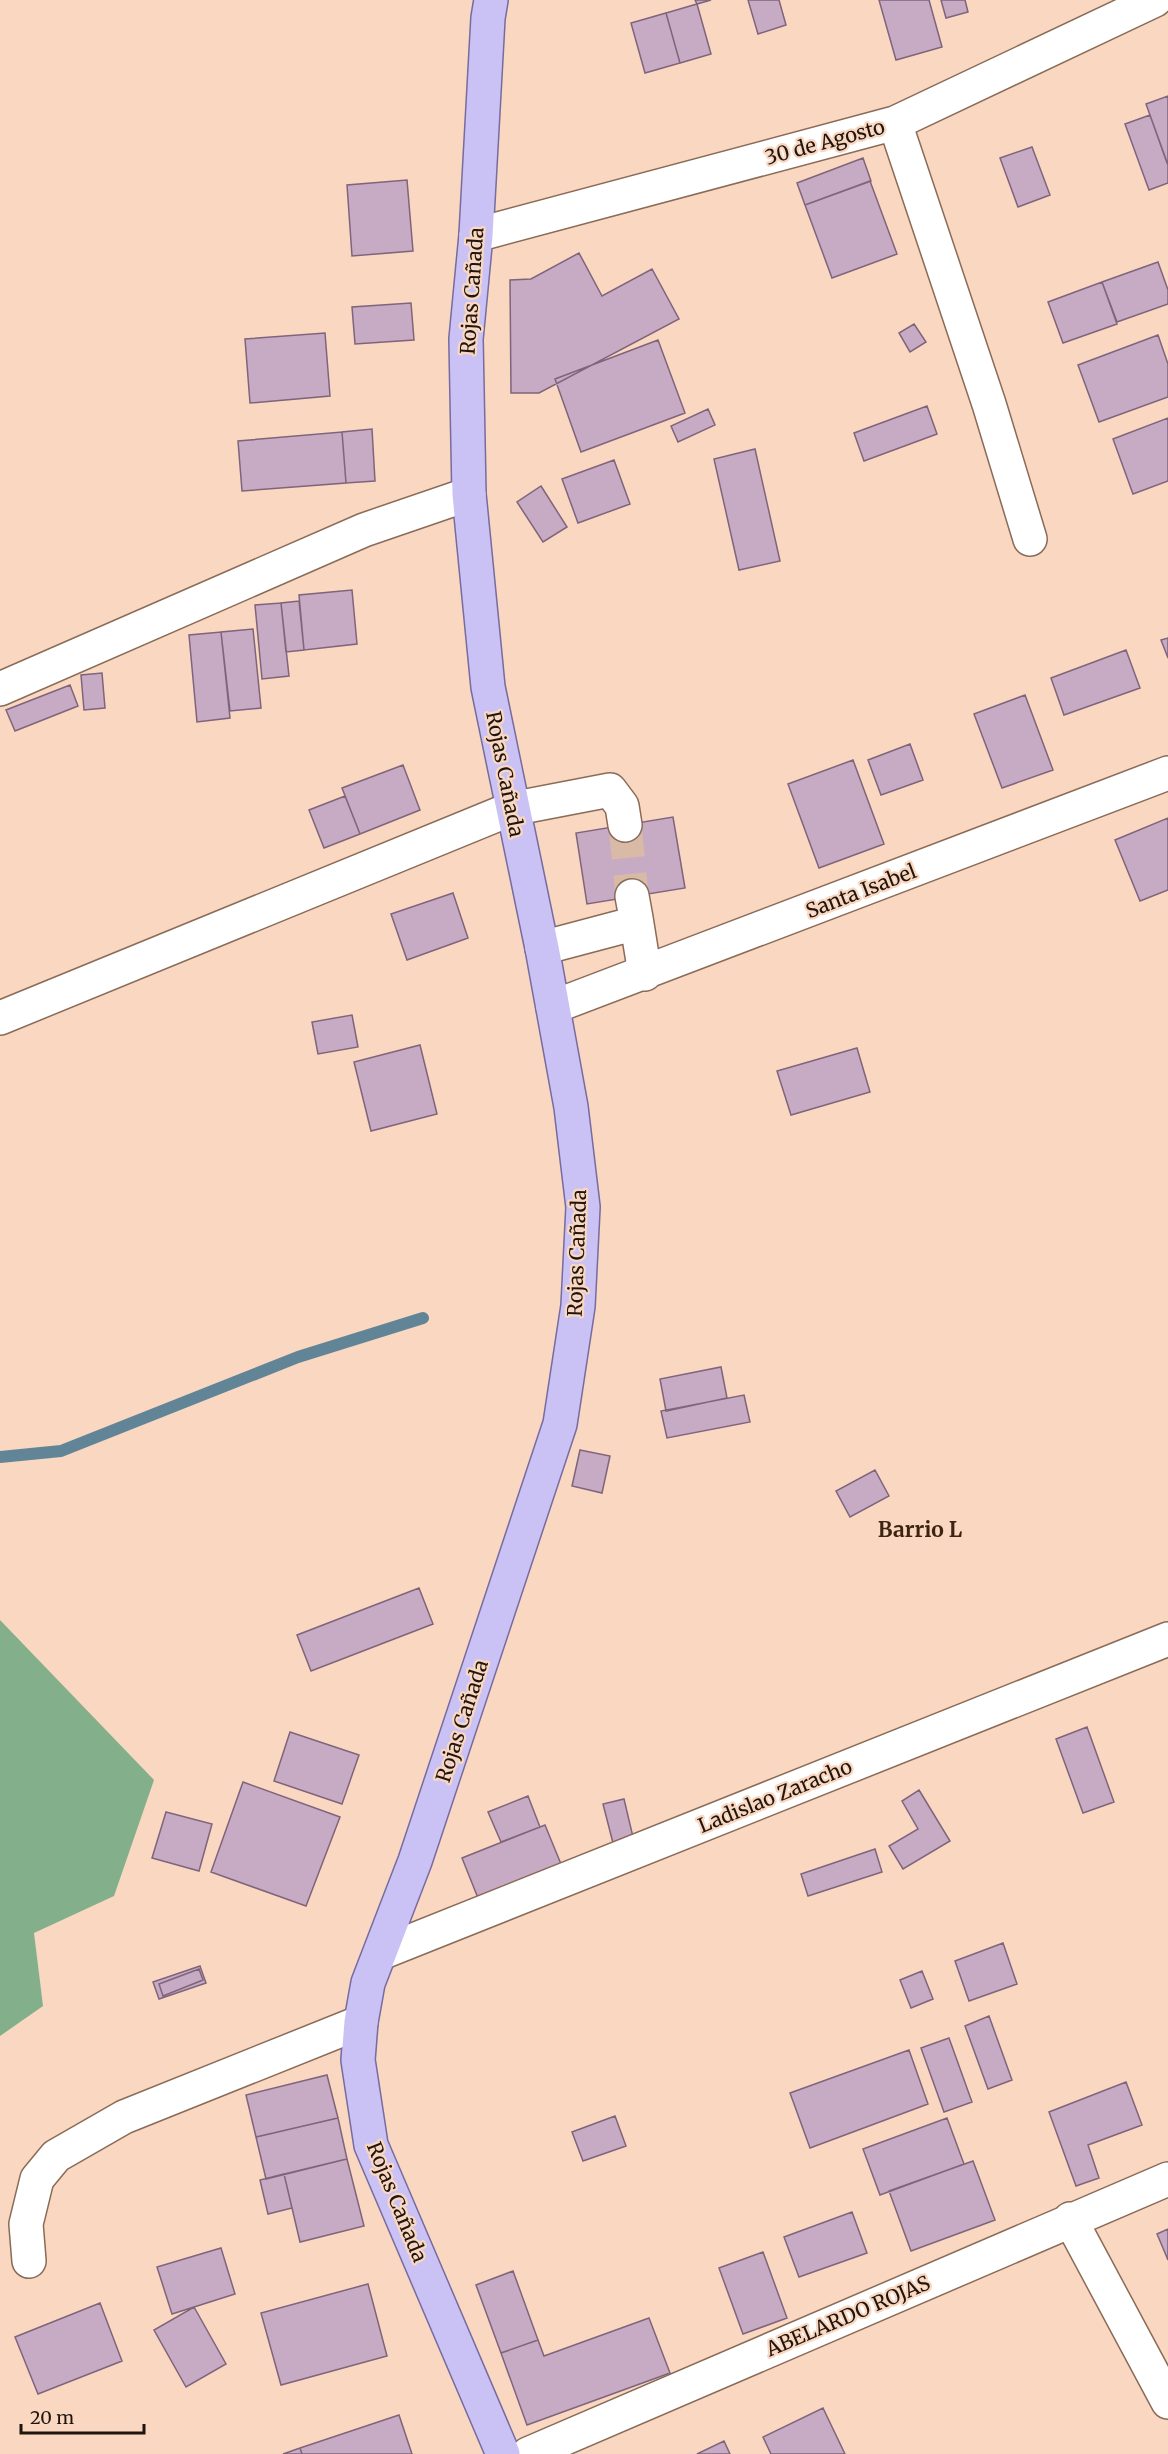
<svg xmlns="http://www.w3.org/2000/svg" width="1168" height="2454" font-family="Merriweather,serif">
<rect width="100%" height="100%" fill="#f9d7c1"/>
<path fill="#83b08b" d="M0,1620L154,1780L114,1896L34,1933L43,2006L0,2036Z"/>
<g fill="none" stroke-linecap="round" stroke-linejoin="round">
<path stroke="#618597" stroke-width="12" d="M0,1457L61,1451L298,1357L423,1318"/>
</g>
<path fill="#c7aac3" stroke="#7f647b" stroke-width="1.5" d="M695,0H711L697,4Z
M748,0H779L786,25L758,34Z
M879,0H929L942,47L896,60Z
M941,0H965L968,12L946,18Z
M697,4L711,54L680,63L666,13Z
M666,13L680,63L645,73L631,23Z
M1168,96V162L1167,163L1146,104Z
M1150,115L1168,165V183L1149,190L1125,124Z
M1032,147L1050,195L1018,207L1000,158Z
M863,158L871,181L805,205L797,183Z
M407,180L413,251L352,256L347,185Z
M870,181L897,254L832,278L805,205Z
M579,253L602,296L652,269L679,319L539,393H511L510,280L531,279Z
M1158,262L1168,290V304L1117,322L1102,282Z
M1102,282L1117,324L1063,343L1048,302Z
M411,303L414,340L355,344L352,307Z
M914,324L926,342L910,352L899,333Z
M325,333L330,396L250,403L245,339Z
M1158,335L1168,364V397L1099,422L1078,365Z
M658,340L685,413L581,452L555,379Z
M927,406L937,434L864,461L854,433Z
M708,409L715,425L678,442L671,426Z
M1168,418V481L1133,494L1113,439Z
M372,429L375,481L346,483L342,432Z
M342,432L346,483L242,491L238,441Z
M755,449L780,561L739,570L714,459Z
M614,460L630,504L578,523L562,479Z
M541,486L567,527L543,542L517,502Z
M352,590L357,644L304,650L299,595Z
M299,601L304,650L286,652L281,603Z
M281,603L289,676L262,679L255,605Z
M253,629L261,708L230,711L221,632Z
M221,632L230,718L197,722L189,635Z
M1168,638V658L1161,640Z
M1126,650L1140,688L1064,715L1051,678Z
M102,673L105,708L84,710L81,675Z
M70,685L78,706L15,731L6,710Z
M1025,695L1053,770L1002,788L974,714Z
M910,744L923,780L881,795L868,760Z
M853,760L884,844L819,868L788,784Z
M403,765L420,810L360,834L342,788Z
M345,796L360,834L324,848L309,810Z
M673,817L685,888L587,904L576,833Z
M1168,818V890L1140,901L1115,840Z
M453,893L468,938L407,960L391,914Z
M352,1015L358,1047L318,1054L312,1022Z
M420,1045L437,1114L371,1131L354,1062Z
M857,1048L870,1092L791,1115L777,1071Z
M721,1367L727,1398L666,1411L660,1379Z
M744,1395L750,1422L667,1438L661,1411Z
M580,1450L610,1456L602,1493L572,1486Z
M875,1470L889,1496L850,1517L836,1491Z
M419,1588L433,1624L311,1671L297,1635Z
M1087,1727L1114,1802L1083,1813L1056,1739Z
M290,1732L359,1755L342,1804L274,1781Z
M243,1782L340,1817L306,1906L211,1872Z
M919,1790L950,1841L903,1869L889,1846L918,1829L902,1801Z
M528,1796L540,1827L501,1842L488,1812Z
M624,1799L633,1837L613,1843L603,1804Z
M166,1812L212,1824L199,1871L152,1858Z
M545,1825L561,1864L478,1898L462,1858Z
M875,1849L882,1872L808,1896L801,1874Z
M1003,1943L1017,1984L969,2001L955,1961Z
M200,1966L206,1983L159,1999L153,1982Z
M199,1969L203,1980L163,1996L159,1984Z
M922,1971L933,1999L911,2008L900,1980Z
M989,2016L1012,2080L988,2089L965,2026Z
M949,2038L972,2102L944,2112L921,2048Z
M909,2050L928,2104L810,2148L790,2093Z
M327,2075L338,2118L256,2137L246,2095Z
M1126,2082L1142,2125L1088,2145L1099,2178L1076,2186L1049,2112Z
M615,2116L626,2146L583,2161L572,2132Z
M338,2118L347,2159L266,2179L256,2137Z
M947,2118L964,2164L880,2195L863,2149Z
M347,2159L364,2226L300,2242L284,2174Z
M973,2161L995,2220L911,2251L889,2191Z
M284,2174L292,2208L268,2214L260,2180Z
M852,2212L867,2253L799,2277L784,2237Z
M1168,2229V2260L1157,2234Z
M221,2248L235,2294L172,2314L157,2267Z
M763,2252L787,2318L743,2334L719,2268Z
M513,2271L538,2340L501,2353L476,2285Z
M368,2284L387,2356L281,2385L261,2313Z
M100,2303L122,2361L38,2394L15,2337Z
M194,2307L226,2364L186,2387L154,2330Z
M649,2318L670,2373L527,2425L501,2353L538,2340L544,2356Z
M823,2408L845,2454H771L763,2437Z
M399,2415L412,2454H302L300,2448Z
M724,2441L730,2454H697Z
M300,2448L302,2454H283Z"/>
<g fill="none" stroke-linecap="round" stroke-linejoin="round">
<path stroke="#d8baa6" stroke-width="33" stroke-dasharray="33 16" stroke-linecap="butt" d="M625,825L632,896"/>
<defs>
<path id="minor" d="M895,123L989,404L1030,539
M476,235L895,123L1155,0
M0,689L364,530L469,494
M636,918L645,974
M542,948L625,926L636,918L632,896
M553,1007L1168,773
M0,1018L511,809L610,790L622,806L625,825
M381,1953L1168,1639
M1070,2219L1168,2402
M29,2261L26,2224L37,2179L56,2156L124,2117L361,2022
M528,2454L1168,2179"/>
<path id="major" d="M491,0L488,18L476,235L466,339L469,494L488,687L542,948L571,1107L583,1207L578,1306L560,1424L415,1861L368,1983L361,2022L358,2060L371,2145L503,2454"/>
</defs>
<use href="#minor" stroke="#896b57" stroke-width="36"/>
<use href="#major" stroke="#776b9f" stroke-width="36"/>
<use href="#minor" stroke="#fff" stroke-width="33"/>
<use href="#major" stroke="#cac2f5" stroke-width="33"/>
</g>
<g text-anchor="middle" stroke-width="4.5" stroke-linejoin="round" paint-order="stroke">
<g font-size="20" fill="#20150d" stroke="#f9d7c1">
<text transform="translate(825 142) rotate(-15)" y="7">30 de Agosto</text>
<text transform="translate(472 291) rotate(-86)" y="7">Rojas Cañada</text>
<text transform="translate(505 774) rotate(79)" y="7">Rojas Cañada</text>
<text transform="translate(861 891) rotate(-21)" y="7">Santa Isabel</text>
<text transform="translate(577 1253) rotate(-88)" y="7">Rojas Cañada</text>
<text transform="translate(462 1721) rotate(-72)" y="7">Rojas Cañada</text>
<text transform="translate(775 1796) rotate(-22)" y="7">Ladislao Zaracho</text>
<text transform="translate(397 2202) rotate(68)" y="7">Rojas Cañada</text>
<text transform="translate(848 2316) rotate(-23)" y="7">ABELARDO ROJAS</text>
</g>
<g font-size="21" font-weight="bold" fill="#3d2412" stroke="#f9d7c1">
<text x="920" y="1537">Barrio L</text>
</g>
</g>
<path d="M21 2424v9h123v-9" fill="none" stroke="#20150d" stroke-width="3"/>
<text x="30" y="2424" font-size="18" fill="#20150d" stroke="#f9d7c1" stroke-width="4.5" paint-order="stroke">20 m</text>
</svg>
